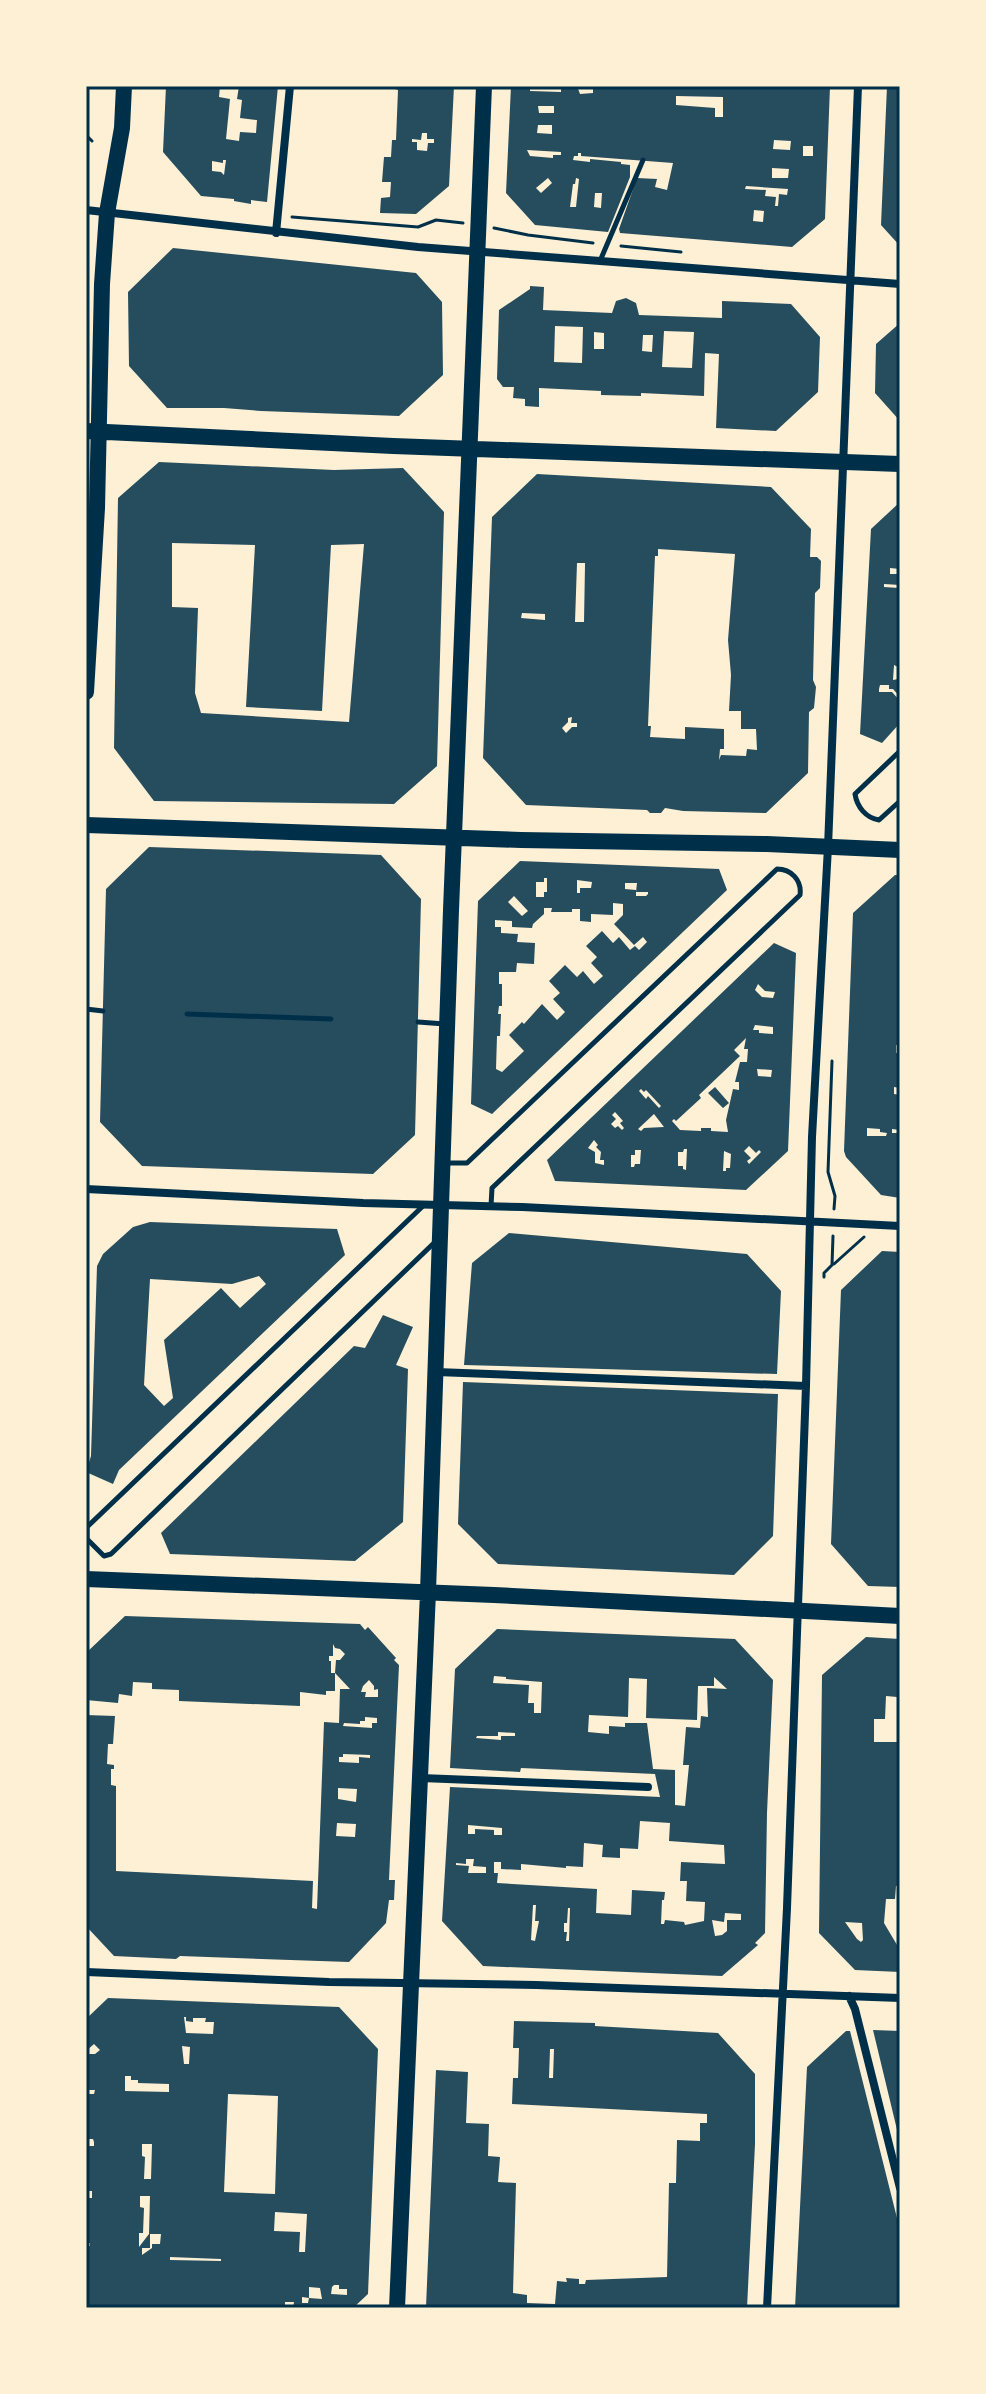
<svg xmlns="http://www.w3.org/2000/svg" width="986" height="2394" font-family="'PT Sans Narrow',sans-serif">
<rect width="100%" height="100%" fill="#fdf0d5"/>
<path fill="#264d5e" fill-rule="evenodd" d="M166,86H220L219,97L230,99L226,139L239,141L240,132L256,133L257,120L240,118L242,100L237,99L239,86H278L267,202L251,200V204L234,201V199L201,196L163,152ZM223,160H226L224,175L221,172L212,171V161L223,163Z
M395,86H454L449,186L416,214L380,213L381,198L390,197L391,182H382L384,157H391L392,140H396L398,90L395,89ZM422,133H427V139H434V143H428L427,151L417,150V142H412V139L421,140Z
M511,86H530V91L561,92V86H577L580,94L593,93V89H586L583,86H830L825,219L792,247L620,233L619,229L637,178L657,179L655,187L667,190L673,163L581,156V153H578V156H574L573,160L590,162V159L621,162V164L630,165V177L608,232L535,225L506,193ZM676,96L723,97V117H715V108L676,105ZM538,106H554V113H539ZM538,125H552V134L537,133ZM774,140L791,141L790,150L773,149ZM803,146H813V156H803ZM527,150L561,152V155H553V158L530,156ZM772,168L789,169L788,178H772ZM548,178L552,183L541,193L536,188ZM576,178L579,179L576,207H570L573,184H575ZM746,186L788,189L787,195L779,194L778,206H775L776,197L765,196L766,190L745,189ZM595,193H602L601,208L594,207ZM754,210L764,211L763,222L753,221Z
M887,86H900V198H897V203L900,204V246L881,225Z
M173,248L416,273L442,302L443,375L399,416L261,411L224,408H167L129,366L128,292Z
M530,286L544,287L543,310L612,313L616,301L626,298L636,303L639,315L722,318V301L791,304L820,337L818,392L776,431L716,428L719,354L705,353L704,396L641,393V396L601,395V391L539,388V407L525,406V399L513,398L514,387H503L497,379L499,310L530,289ZM555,326L583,327L582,363L554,362ZM664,331L694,332L692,368L662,367ZM594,332L604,333V349H594ZM643,335H653L652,352L642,351Z
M900,323V421L875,393L876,344Z
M159,462L334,470L403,468L444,512L437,766L394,804L154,801L114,748L118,498ZM172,543L255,545L246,707L322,711L331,545L364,544L349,722L201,713L195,693L198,608L172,607Z
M537,474L771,487L811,529L810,557H817L821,561L820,588L815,593L813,680L816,687L814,708L809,712L808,773L766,813L683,811L665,808L661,813H650L647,810L526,805L483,758L492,517ZM658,549L735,554L728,640L731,675L729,711H741V729H756L757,750L747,749L746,756L721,755L719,760L720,749H724V729L685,727V739L650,737L651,726H648L652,627L655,556H658ZM577,563H585V565L584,622H575ZM522,613L545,614V620L521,618ZM572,717L571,723H577V727H572L566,733L562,728L568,722V718Z
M900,502V569L890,568V574H900V585L884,584V587L899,588L900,591V668L894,665L893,680L898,679L900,681V697L893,689H889V685H880L879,689V692H892L900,701V723L882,743L860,734L871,529Z
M149,847L381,855L421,899L415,1135L373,1174L142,1166L100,1122L106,889Z
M520,861L719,869L727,890L492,1114L471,1104L478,901ZM544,878H547V892H544V897H536V882H544ZM577,880L592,882L591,888H580V893H577ZM625,883H637L636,892H648V894L646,896H636V890L625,889ZM514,896L528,911L522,916L508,902ZM613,903L623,904V915L614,924L634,945L643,937L647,942L639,950L635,946L630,950L619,937L613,943L602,931L586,946L597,957L591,963L603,976L594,984L583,971L577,977L565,965L549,981L560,993L553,999L565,1012L557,1020L542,1004L524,1024L522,1022L509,1035L524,1051L502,1072L496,1069L497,1036H500L501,1014H498L499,1006H502V984H499V972H516L517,963L534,964L535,943L517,942L518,934L501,933V927H495V920L512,921V927L532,928L533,924L544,914V908H552L551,912H572V909H580V921L591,922V914L613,915Z
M895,875H900V1004H898L897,1012H900V1045H896V1053H900V1088L894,1087V1094L900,1095V1130L892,1129V1133H900V1173L897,1175H900V1198L881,1195L846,1157L844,1151L853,913ZM867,1128L880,1129V1132L887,1133L886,1136H867Z
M774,943L796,953L788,1151L746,1190L555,1181L547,1160ZM758,984L765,991L775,992L773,998L762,997L755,990ZM755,1025L773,1027V1034L759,1033V1030H753ZM746,1038L744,1049H748L747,1062H740L735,1082H739V1090L733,1089L726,1120L728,1132L711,1131V1128H701V1131L680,1130L672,1121L674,1119L676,1121L701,1098L699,1095L740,1056L734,1050ZM757,1069L772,1070L771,1077L758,1076ZM641,1089L644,1092L646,1090L661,1106L659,1108L648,1096L646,1099L639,1091ZM615,1112L623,1121L620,1123L624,1128L622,1130L618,1126L615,1128L611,1124L616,1119L612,1115ZM654,1114L664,1127L644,1128L641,1131L638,1129ZM594,1140L598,1145L596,1147L601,1152L600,1160H604V1165L595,1163V1152L588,1148ZM749,1146L756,1153L759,1150L761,1152L749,1164L747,1161L751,1158L744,1151ZM684,1149H687L686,1170L683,1169V1166H678V1152H683ZM635,1150H641L640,1164H635L634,1167H631V1155H635ZM724,1151L731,1154L730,1168H726V1171H723Z
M715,1087L729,1103L723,1108L708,1093Z
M150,1222L337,1229L345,1255L119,1470L113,1484L86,1472L91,1456L97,1266L103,1254L133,1227ZM259,1276L266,1284L240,1308L221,1288L164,1340L173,1398L164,1406L144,1385L150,1279L232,1284Z
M509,1233L747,1254L781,1291L777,1374L464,1365L472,1263Z
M882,1251L900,1252V1587L868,1586L831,1544L841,1290Z
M383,1315L413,1327L396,1365L408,1369L403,1522L355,1561L170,1554L161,1533L354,1346L365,1348Z
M463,1382L778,1394L773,1536L734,1575L498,1564L458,1524Z
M125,1616L360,1624L365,1630L368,1627L396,1658L394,1660L399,1665L389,1880H395L394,1900H389L386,1923L349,1962L180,1956L176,1959L114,1956L86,1926V1715L115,1716L113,1744H108L107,1764L114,1765V1769H111V1785L116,1786V1871L313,1881L312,1908L317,1909L324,1722L339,1723L340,1689H350L335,1673V1691H326V1695L300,1692V1706L179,1701V1690L152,1689V1683L133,1682L132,1696L119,1694L118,1703L86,1700V1653ZM333,1644L335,1648L340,1649L345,1654L340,1660H336L335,1673H331V1661H329V1656H333ZM369,1680L374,1686V1690L378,1689V1697H365L366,1692H361L363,1686ZM365,1717L377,1718V1723H372V1728L343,1726L344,1723L360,1724V1721H365ZM343,1754L370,1755V1758L359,1757V1763L339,1762V1757H343ZM338,1788L357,1789L356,1802L338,1799ZM337,1823L356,1824L355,1837L336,1836Z
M497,1629L735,1639L773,1680L767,1813L765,1933L755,1943L758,1945L722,1976L483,1966L442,1921L450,1787L660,1797L655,1774L521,1768L520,1772L450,1768L455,1669ZM494,1676L506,1677V1679L542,1682L541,1713H534V1703H528L529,1685L493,1683ZM714,1677L727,1689L707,1688L708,1717L701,1716L700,1728L686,1727L683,1765H689L685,1806L675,1805V1770L653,1769L647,1723H625V1727L609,1726V1734L588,1732L589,1715L628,1717L629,1678L647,1679L646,1718L697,1720L698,1686H714ZM498,1732L515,1733V1736H501V1740L476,1738L477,1736H498ZM640,1821L670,1823L669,1841L724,1845L725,1864L681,1862L680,1881H687L686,1901L705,1902L704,1921L685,1925L684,1922L665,1920L664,1924H661L662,1900H664L665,1892L632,1890L631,1915L596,1913L597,1889L497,1883L498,1873H494V1862H501V1869L521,1870V1864L566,1868V1866L583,1867L584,1843L603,1845L602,1857L620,1858V1848L638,1849ZM468,1825L502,1828V1835H494V1830L475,1829V1834H468ZM466,1859H474L473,1866L486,1867V1873H468L469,1866L456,1865V1863L466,1864ZM533,1905H536L535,1921H539L535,1941L531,1940ZM568,1908H570L569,1941H566L567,1932H564V1923H567ZM725,1913L741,1914V1920H727V1931L722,1935L715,1936L712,1920L724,1922Z
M866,1637L900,1639V1705H897V1697L886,1696L885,1719H874V1742H900V1885L896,1886L895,1899H886L884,1923L900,1950V1972L855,1970L819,1933L822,1675ZM845,1922L862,1923L863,1940L861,1942L857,1939Z
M108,1998L339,2007L378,2049L368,2294L353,2308H293L294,2302H285V2308H86V2246H90V2243H86V2198H92V2191H86V2146H94V2142L93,2139H86V2094H94L95,2090H86V2054H95L100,2050L94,2044L86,2051V2019ZM184,2017H186V2021L193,2022V2018H206L205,2022H214L213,2034L186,2033ZM182,2046L190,2047L189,2064H184ZM125,2076H131V2080H138V2083L169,2084V2092L125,2091ZM228,2094L278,2096L275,2194L224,2192ZM142,2144H152L151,2179H144L145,2157L142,2156ZM140,2196H150L149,2234L139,2247V2233H143L144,2208L140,2207ZM275,2212L307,2214L305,2252H299L300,2232L274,2231ZM150,2234H161L160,2244H152V2248L142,2255V2248H150ZM170,2257L221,2259V2261L170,2260ZM334,2285H339V2289H347V2295L331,2294L332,2287ZM309,2287L320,2288L322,2299L309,2298L308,2303H302V2297L309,2298Z
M514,2021L595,2023V2026L718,2033L755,2074V2144L747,2308H626L625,2306L622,2308L426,2307L436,2070L468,2072L466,2123L489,2124L488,2156L500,2157L498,2182L516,2183L513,2293L527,2295V2303L555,2304L557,2281L567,2282L566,2278L579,2279V2284H585L586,2280L667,2277L669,2183H676L677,2140L700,2141V2123H707V2114L512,2104L513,2078H518L519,2048H513ZM550,2049H554L553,2078H549Z
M873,2030L900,2031V2138H899Z
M846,2031H850L900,2230V2308H795L807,2067Z"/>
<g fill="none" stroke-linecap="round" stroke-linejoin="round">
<path stroke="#003049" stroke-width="3" d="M86,135L92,141
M292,217L418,227L436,220L463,223
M494,228L528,235L593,243
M621,246L681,252
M832,1061L828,1172L835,1196L834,1209
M834,1264L864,1237
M824,1277V1273L832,1265L833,1236"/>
<path stroke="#003049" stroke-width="5" d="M600,261L643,160
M900,751L855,794C857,807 866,818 879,820L900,801
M86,1009L103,1011
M187,1014L331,1019
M418,1022L445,1024
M444,1163H467L777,869C791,869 802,880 800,895L492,1188L491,1206
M423,1206L87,1527V1539L104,1556L111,1554L435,1242"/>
<path stroke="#003049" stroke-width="8" d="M86,210L418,247L900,284
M276,233L290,86
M86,1189L363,1203L522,1207L900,1226
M436,1372L806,1386
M421,1778L648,1787
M86,1972L329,1982L536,1985L900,1998
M849,1996L855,2009L900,2188
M767,2308L787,1908L806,1386L812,1137L828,847L858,86"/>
<path stroke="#003049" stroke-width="16" d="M86,431L393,446L900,464
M86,692L97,508L102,284L107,213L122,128L124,86
M86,825L521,840L767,844L900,850
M86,1579L494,1595L900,1616
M397,2308L428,1592L451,910L484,86"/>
</g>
<rect width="986" height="2394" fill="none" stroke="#fdf0d5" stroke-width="176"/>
<rect x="88" y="88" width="810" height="2218" fill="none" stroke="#003049" stroke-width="3"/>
</svg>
